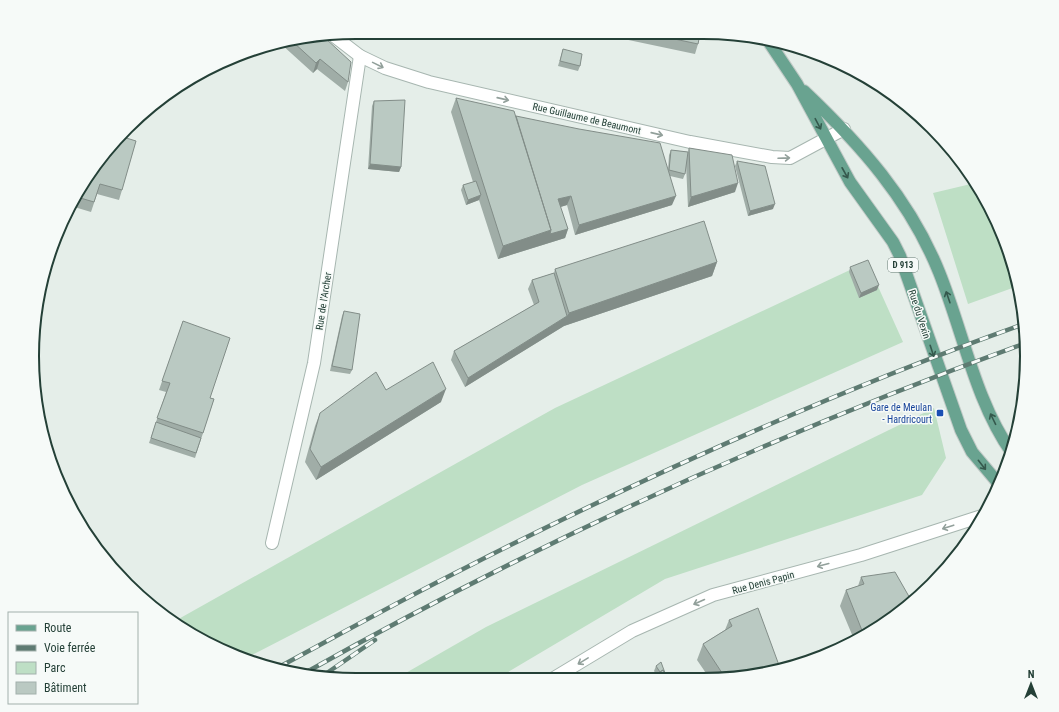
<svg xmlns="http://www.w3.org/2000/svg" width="1059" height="712" font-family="'Roboto Condensed',sans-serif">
<rect width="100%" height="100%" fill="#e5eee9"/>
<path fill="#bedfc5" d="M975,183C994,214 1012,249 1018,286L968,304L933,193Z
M867,262L903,342L582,485L248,657L213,647L175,621L555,408Z
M934,408L946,458L922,495L665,579L498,678H397L486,627Z"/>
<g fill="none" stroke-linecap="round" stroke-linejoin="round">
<defs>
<path id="lane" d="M272,543L314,363L360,56"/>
<path id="street" d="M334,36L360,56L385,68L429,82L690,142L772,157L790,158L844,129
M554,678L632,631L713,595L861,555L985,515"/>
<path id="primary" d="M769,42L797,84L850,182L893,242L900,256L961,430L972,452L999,484
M804,91C860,144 910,200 939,272C963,331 975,401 1012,453"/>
</defs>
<use href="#lane" stroke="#a7b6b0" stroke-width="14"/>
<use href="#street" stroke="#a7b6b0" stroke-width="14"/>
<use href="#primary" stroke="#c2cac7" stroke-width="14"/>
<use href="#lane" stroke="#fff" stroke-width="12"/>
<use href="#street" stroke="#fff" stroke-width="12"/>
<use href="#primary" stroke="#69a390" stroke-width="12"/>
<defs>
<path id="rail" d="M279,667C342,633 405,598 469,566C648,475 835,391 1024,324
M303,674C534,544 777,433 1026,343
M321,677L375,640"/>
</defs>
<use href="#rail" stroke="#5e7b72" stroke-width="4.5"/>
<use href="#rail" stroke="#f6faf8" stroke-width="3" stroke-dasharray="9" stroke-linecap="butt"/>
</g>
<path fill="#a0ada7" d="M600,34H700L698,44L695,54Z
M324,37L348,82L345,91L317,69L313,73L281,44Z
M563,49L580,66L578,71L558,66Z
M456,98L516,116L668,171L669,155L671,150L688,152L689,148L735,192L688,207L686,164L685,174L683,179L670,176L672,205L575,235L567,205L560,207L568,229L565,238L498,259L479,200L466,205L461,190L463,185L473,182L451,112Z
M374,101L401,167L399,172L368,169L372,106Z
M99,159L122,190L119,200L97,194L91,212L71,206Z
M737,161L773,209L748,216L735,166Z
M717,262L712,276L564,326L465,387L451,360L454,351L534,305L528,289L532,280L554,273L555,269Z
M850,267L877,290L859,298L849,272Z
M344,311L352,370L350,374L330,371L342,316Z
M183,321L210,398L214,399L195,458L149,443L166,392L159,390Z
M386,390L441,402L316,480L305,462L315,426L320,413Z
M861,577L911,600L846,647L787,669L724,679H710L697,660L703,644L725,630L729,620L780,668L853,637L840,606L846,590L858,586Z
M656,666L665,674H656L654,671Z"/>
<path fill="#828d88" d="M320,59L317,69L313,73L316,63Z
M370,164L401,167L399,172L368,169Z
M738,183L735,192L688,207L691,197Z
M481,195L479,200L466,205L468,200Z
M571,196L567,205L554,209L558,199Z
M676,196L672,205L575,235L579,225Z
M775,204L773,209L748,216L750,211Z
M568,229L565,238L498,259L503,246L551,230Z
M717,262L712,276L564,326L465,387L468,378L567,316L569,313Z
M879,285L877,290L859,298L861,293Z
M446,389L441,402L316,480L321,467Z"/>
<path fill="#bac9c2" stroke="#828d88" d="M651,34H700L698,44Z
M324,37L351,62L348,82L320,59L316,63L293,42Z
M563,49L582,54L580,66L560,61Z
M456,98L514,111L551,230L503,246Z
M405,100L401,167L370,164L374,101Z
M516,116L579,129L660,143L676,196L579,225L571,196L558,199L568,229L550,234L551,230Z
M123,137L136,141L122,190L100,184L94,202L77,197L99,159Z
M689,148L732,155L738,183L691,197Z
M671,150L688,152L685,174L669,170Z
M737,161L765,166L775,204L750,211Z
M476,181L481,195L468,200L463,185Z
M704,221L717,262L569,313L555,269Z
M868,260L879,285L861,293L850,267Z
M554,273L567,316L468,378L454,351L539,302L532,280Z
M344,311L360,314L352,370L332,366Z
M183,321L230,338L210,398L214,399L203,433L157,418L170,383L162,381Z
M433,362L446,389L321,467L310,449L320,413L376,372L386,390Z
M156,422L201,438L196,453L151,438Z
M895,572L911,600L921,594L900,613L846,647L787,669L726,679L703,644L732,626L729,620L758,608L780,668L863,633L846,590L864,584L861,577Z
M661,662L665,673L663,670L660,672L656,666Z
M663,670L669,679H649Z"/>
<defs><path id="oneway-shaft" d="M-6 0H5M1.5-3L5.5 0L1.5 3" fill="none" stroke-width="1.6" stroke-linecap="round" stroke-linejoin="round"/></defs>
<g stroke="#92a09b">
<use href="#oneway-shaft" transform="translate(378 65) rotate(26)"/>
<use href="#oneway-shaft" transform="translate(503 99) rotate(13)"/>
<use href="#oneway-shaft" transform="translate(657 134) rotate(13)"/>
<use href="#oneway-shaft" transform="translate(784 158) rotate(-2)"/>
<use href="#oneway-shaft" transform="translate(948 527) rotate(162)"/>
<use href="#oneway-shaft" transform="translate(823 565) rotate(165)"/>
<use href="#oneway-shaft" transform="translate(699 602) rotate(156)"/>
<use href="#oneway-shaft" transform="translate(583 661) rotate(149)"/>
</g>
<g stroke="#35594d">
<use href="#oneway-shaft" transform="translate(818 124) rotate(62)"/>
<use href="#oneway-shaft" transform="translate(845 173) rotate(61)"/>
<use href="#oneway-shaft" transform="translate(948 297) rotate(-109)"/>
<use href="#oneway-shaft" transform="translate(932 351) rotate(72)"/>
<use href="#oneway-shaft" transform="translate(993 419) rotate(-116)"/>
<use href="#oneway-shaft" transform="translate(982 465) rotate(52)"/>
</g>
<rect fill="#1a4fb4" stroke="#f6faf8" stroke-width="1.5" x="936" y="409" width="8" height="8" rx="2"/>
<g text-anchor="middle" stroke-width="3" stroke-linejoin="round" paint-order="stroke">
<rect fill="#f6faf8" stroke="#637871" stroke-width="1" x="888" y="258" width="30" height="14" rx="3"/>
<g font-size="9" font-weight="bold" fill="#244037">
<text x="903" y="268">D 913</text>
</g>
<g font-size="10" fill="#244037" stroke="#f6faf8">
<text transform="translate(587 118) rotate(13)" y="4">Rue Guillaume de Beaumont</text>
<text transform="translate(323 301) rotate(-81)" y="4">Rue de l'Archer</text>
<text transform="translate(920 314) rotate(72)" y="4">Rue du Vexin</text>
<text transform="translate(763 582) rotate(-15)" y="4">Rue Denis Papin</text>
</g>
<g font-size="10" fill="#164399" stroke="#f6faf8" text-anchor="end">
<text x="932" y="411">Gare de Meulan<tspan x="932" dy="12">- Hardricourt</tspan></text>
</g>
</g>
<path d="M0 0H1059V712H0ZM356 39H703A317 317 0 0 1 1020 356V356A317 317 0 0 1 703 673H356A317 317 0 0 1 39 356V356A317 317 0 0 1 356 39Z" fill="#f6faf8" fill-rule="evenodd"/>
<path fill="none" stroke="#244037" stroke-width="2" d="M356 39H703A317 317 0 0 1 1020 356V356A317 317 0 0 1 703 673H356A317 317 0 0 1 39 356V356A317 317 0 0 1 356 39Z"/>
<rect x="8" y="612" width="130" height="92" fill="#f6faf8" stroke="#a2b0ab"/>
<rect x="16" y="625" width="20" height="6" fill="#69a390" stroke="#a2b0ab"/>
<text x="44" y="632" font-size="12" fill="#244037">Route</text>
<rect x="16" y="645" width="20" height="6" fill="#5e7b72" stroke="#a2b0ab"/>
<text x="44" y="652" font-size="12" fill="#244037">Voie ferrée</text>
<rect x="16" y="662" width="20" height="12" fill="#bedfc5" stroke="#a2b0ab"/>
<text x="44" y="672" font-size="12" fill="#244037">Parc</text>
<rect x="16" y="682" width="20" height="12" fill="#bac9c2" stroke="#a2b0ab"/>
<text x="44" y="692" font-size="12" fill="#244037">Bâtiment</text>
<g transform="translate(1031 684)" stroke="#f6faf8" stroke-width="3" paint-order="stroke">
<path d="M0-3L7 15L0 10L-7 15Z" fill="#244037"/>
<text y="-6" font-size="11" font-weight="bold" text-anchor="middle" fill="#244037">N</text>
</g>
</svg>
